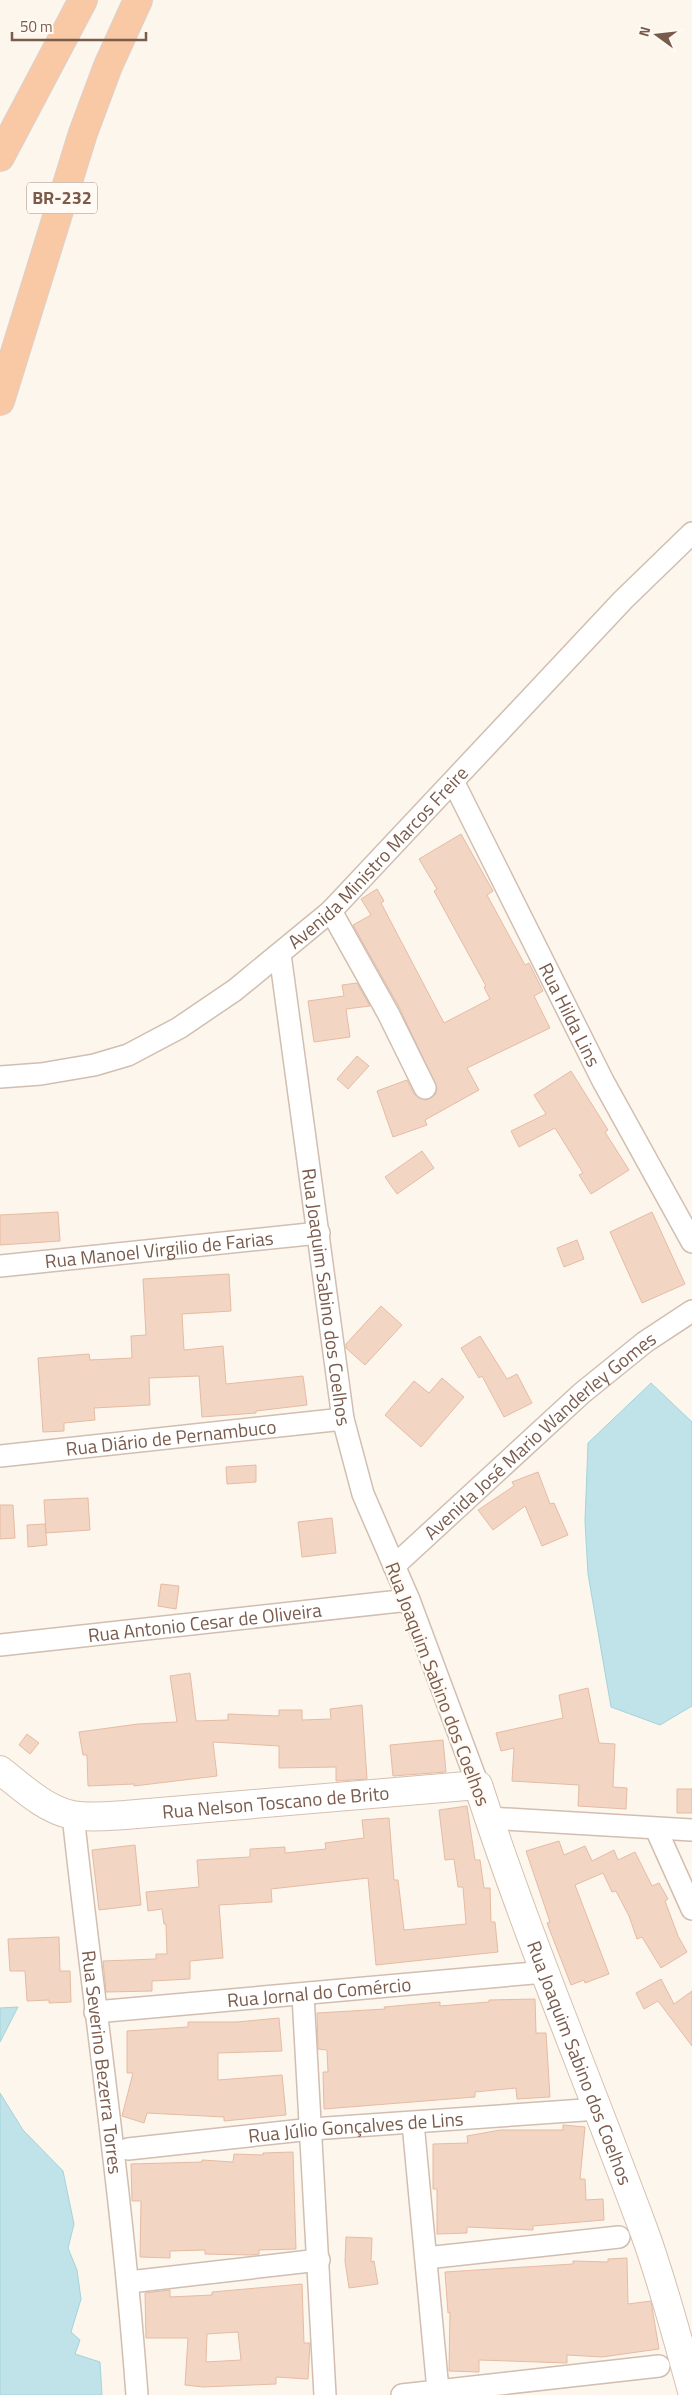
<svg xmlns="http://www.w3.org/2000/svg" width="692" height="2395" font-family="'Titillium Web',sans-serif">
<rect width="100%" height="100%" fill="#fdf6ec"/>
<path fill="#bfe3e8" stroke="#a5d3da" d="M651,1383L692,1422V1706L660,1725L611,1707L588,1574L585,1521L588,1443Z
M18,2007L0,2042V2008Z
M0,2093L23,2130L63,2171L74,2224L68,2248L77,2270L81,2299L71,2332L80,2340L75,2354L100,2362L102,2395H0Z"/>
<path fill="#f3d5c3" stroke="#e6bba3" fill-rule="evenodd" d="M461,834L493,891L487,895L525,965L529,963L543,991L534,996L550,1028L467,1068L479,1090L425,1120L427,1125L393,1137L377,1091L407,1080L414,1094L425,1100L435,1095L437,1088L399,1007L353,925L371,915L361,899L377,889L384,901L381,903L444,1023L490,999L484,987L486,986L434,891L437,889L419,859Z
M357,983L370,1006L346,1009L350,1037L314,1042L308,1001L344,996L342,985Z
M357,1056L369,1066L348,1089L337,1079Z
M571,1071L608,1130L605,1132L629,1170L591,1194L579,1175L583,1173L555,1128L519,1147L511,1131L546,1114L534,1095Z
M422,1151L434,1168L397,1194L385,1177Z
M58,1212L60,1241L0,1245V1215Z
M652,1212L685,1284L642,1303L610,1232Z
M577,1240L584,1259L564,1267L557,1248Z
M229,1274L231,1311L182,1314L184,1350L223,1346L226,1384L303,1376L307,1405L256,1411V1413L202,1417L199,1376L149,1378L150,1405L94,1408L95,1420L64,1423V1431L43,1432L38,1358L89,1354L90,1360L132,1358L131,1336L146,1335L143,1279Z
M381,1306L402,1325L365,1365L346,1348V1344Z
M480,1336L507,1379L517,1374L532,1403L504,1417L482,1376L479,1378L461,1348Z
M442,1378L464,1397L421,1447L385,1415L414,1381L429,1393Z
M256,1465V1482L227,1484L226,1467Z
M538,1472L550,1504L554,1503L568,1535L542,1546L525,1506L493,1530L478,1510L514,1486L512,1482Z
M88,1498L90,1530L46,1533L44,1500Z
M0,1505H13L15,1538L0,1539Z
M332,1518L336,1553L302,1557L298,1522Z
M45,1524L47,1545L28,1547L27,1525Z
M161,1584L179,1586L176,1609L158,1606Z
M190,1673L196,1721L228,1720V1714L279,1716V1710H302V1720L331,1719L330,1709L362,1705L367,1779L336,1781V1767L279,1768V1746L213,1742L217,1776L134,1786V1784L88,1786L87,1755H83L79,1732L138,1724L177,1722L170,1676Z
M588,1688L599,1743L615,1744L613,1787L627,1788L626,1809L578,1806L579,1785L512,1781L514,1748L501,1751L496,1733L563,1718L559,1695Z
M27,1734L39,1743L30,1754L19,1745Z
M443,1740L446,1772L393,1776L390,1745Z
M677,1789H692V1813H677Z
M467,1806L475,1860H480L484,1888H490L491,1922H495L498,1952L376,1965L368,1878L271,1889L272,1902L219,1905L223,1958L190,1961V1979L152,1981V1991L106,1992L103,1961L156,1959V1954H167L166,1924H164L162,1909L148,1911L146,1892L199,1887L197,1860L250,1857V1849L285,1847V1853L326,1849L325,1843L364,1838L362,1820L389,1818L394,1880H398L404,1930L466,1924L463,1887H458L454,1859L445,1860L439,1810Z
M559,1841L564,1855L585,1846L592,1861L614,1850L618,1860L635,1852L652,1886L659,1883L668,1899L665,1901L678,1936L687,1952L661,1968L642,1937L637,1939L629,1916L616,1891L612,1892L603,1873L575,1885L609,1974L585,1983L584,1980L571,1985L547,1923L550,1922L526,1851Z
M135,1845L141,1905L99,1910L92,1850Z
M59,1937L60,1971H70L71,2002L49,2003V2000L27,2001L25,1971H10L8,1939Z
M661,1979L674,2004L692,1991V2046L658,2001L644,2009L636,1993Z
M535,1999L536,2033H546L550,2097L517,2099L516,2088L475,2092V2097L324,2109L323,2072H328L327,2050L318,2049L317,2013L385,2009L384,2007L440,2002V2006L489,2002V2000Z
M279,2018L282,2051L218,2053V2080L282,2075L286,2115L224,2121V2117L147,2113L144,2123L122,2116L133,2073H127V2031L188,2027V2022H237Z
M563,2125L585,2127L580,2179H585L586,2200L603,2199L604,2220L533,2226V2230L467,2227V2233L437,2234V2189H433V2144L468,2143L467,2136L500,2130H563Z
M293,2152L296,2249L259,2250V2254L252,2255L205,2254V2250L170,2251V2258L140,2257L141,2201H132L131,2164L202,2162V2160L233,2162L234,2154L263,2155V2153Z
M346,2237L372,2238L371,2262L374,2261L378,2284L349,2288L345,2261Z
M627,2258L628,2304L651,2301L659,2349L602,2357L567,2355V2363L479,2360V2372L449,2371L450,2312L448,2313L445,2272L573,2264V2261L608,2262V2259Z
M302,2284L304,2343H310L308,2379L276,2377V2384L203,2387L185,2385L188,2338H146L145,2293L170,2290V2297L212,2295V2292ZM238,2332L241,2360L206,2362L207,2334Z"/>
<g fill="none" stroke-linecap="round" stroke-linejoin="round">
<defs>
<g id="minor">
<path id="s1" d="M454,783L603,1081L692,1242"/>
<path d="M331,911L388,1013L425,1088"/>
<path id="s2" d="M280,954L343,1419L363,1494L409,1600L478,1785"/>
<path id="s3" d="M0,1077L41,1074L94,1065L128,1055L179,1028L235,990L331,911L623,600L692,533"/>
<path id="s4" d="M0,1266L319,1233"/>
<path id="s5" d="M0,1456L343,1419"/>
<path id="s6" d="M394,1566L582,1393L645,1342L692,1311"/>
<path id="s7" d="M0,1645L409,1600"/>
<path id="s8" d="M73,1815C94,2008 123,2201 137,2395"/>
<path d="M489,1818L692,1830"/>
<path d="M656,1829L692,1909"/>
<path d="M303,1995L325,2395"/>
<path id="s9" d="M95,2012L545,1972"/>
<path d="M413,2123L438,2390"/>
<path id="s10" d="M128,2149L312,2129L584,2110"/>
<path d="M426,2258L619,2237"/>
<path d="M138,2281L319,2260"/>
<path d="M402,2395L659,2366"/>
</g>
<g id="secondary">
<path id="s11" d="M0,1770C22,1787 44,1809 72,1815C89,1818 108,1816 125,1815L478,1785C527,1936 589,2082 644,2231C663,2283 677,2337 692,2391"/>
</g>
<path id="trunk" d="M0,157L83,0
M0,401L83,133L108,66L138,0"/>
</defs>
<use href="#minor" stroke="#d1beb0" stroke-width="24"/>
<use href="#secondary" stroke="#d6c0b0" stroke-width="30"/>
<use href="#trunk" stroke="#dad1cd" stroke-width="30"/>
<use href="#minor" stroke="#fff" stroke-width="21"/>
<use href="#secondary" stroke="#fff" stroke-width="28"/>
<use href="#trunk" stroke="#f9c8a4" stroke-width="28"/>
</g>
<g text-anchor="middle" stroke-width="4.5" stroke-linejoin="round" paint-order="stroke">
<rect fill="#fffaf3" stroke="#a28b7f" stroke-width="1" x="27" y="182.5" width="70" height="31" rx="4"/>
<g font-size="18" font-weight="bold" fill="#7a5c4d">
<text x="62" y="204">BR-232</text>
</g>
<g font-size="19" fill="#7a5c4d" stroke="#fffaf3">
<text dy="7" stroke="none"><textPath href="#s3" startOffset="451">Avenida Ministro Marcos Freire</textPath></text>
<text dy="7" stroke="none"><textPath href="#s1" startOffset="259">Rua Hilda Lins</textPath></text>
<text dy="7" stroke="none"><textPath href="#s4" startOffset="160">Rua Manoel Virgilio de Farias</textPath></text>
<text dy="7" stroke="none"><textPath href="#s2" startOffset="346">Rua Joaquim Sabino dos Coelhos</textPath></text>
<text dy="7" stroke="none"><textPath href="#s6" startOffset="196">Avenida José Mario Wanderley Gomes</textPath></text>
<text dy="7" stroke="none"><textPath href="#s5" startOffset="172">Rua Diário de Pernambuco</textPath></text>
<text dy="7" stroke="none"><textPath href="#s7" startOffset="206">Rua Antonio Cesar de Oliveira</textPath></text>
<text transform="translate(438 1684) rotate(69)" y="7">Rua Joaquim Sabino dos Coelhos</text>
<text dy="7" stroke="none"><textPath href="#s11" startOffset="290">Rua Nelson Toscano de Brito</textPath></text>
<text dy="7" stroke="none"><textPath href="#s9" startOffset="225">Rua Jornal do Comércio</textPath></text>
<text dy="7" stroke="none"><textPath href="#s8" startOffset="249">Rua Severino Bezerra Torres</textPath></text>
<text dy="7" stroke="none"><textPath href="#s11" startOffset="789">Rua Joaquim Sabino dos Coelhos</textPath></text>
<text dy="7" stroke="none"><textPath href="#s10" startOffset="229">Rua Júlio Gonçalves de Lins</textPath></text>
</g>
</g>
<g transform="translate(657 35) rotate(285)" stroke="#fffaf3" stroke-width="4" paint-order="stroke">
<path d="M0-4L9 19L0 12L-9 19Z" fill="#7a5c4d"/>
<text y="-8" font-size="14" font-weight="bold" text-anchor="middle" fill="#7a5c4d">N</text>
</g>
<path d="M12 32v8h134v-8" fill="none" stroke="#7a5c4d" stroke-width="2.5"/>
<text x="20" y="32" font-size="15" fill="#7a5c4d" stroke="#fffaf3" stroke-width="4" paint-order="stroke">50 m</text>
</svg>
